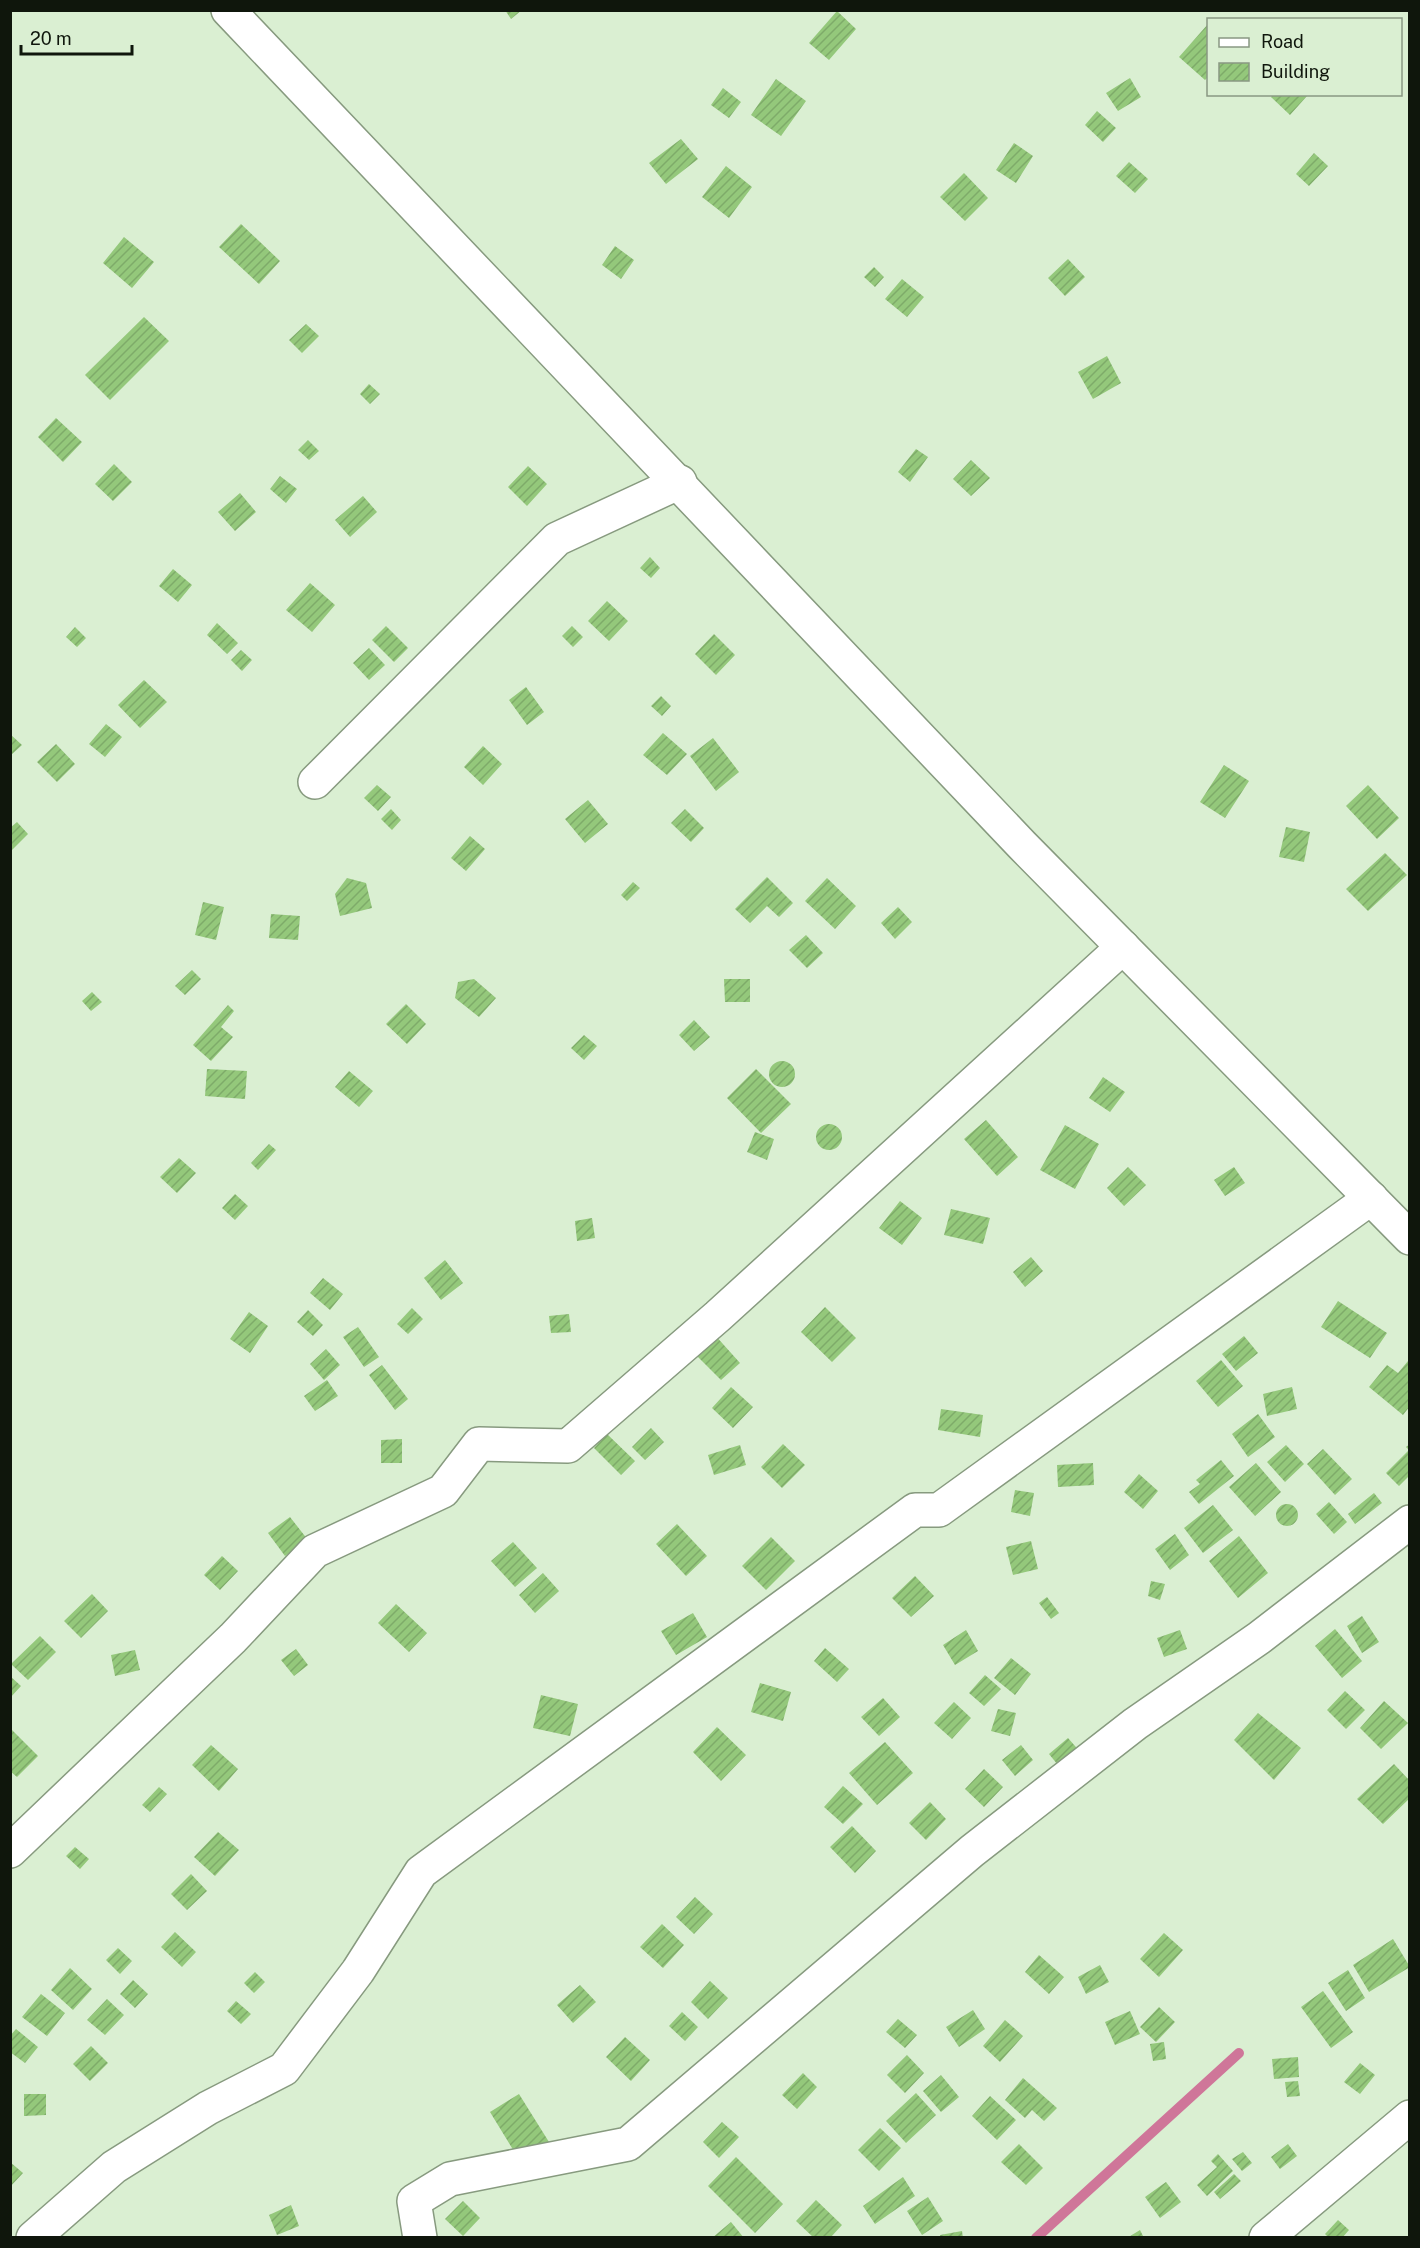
<svg xmlns="http://www.w3.org/2000/svg" width="1420" height="2248" font-family="'Public Sans',sans-serif">
<defs>
<pattern id="building-hatch" width="6" height="6" patternUnits="userSpaceOnUse" patternTransform="scale(1.5)"><rect width="6" height="6" fill="#94c87b"/><path d="M-1 1l2-2M0 6l6-6M5 7l2-2" fill="none" stroke="#7eab69"/></pattern>
</defs>
<rect width="100%" height="100%" fill="#daefd2"/>
<g fill="none" stroke-linecap="round" stroke-linejoin="round">
<path stroke="#cf7699" stroke-width="10" d="M1036,2238L1239,2053"/>
</g>
<path fill="url(#building-hatch)" d="M505,10H522L511,19Z
M837,11L856,29L829,60L809,43Z
M1208,24V77L1205,80L1179,57Z
M1130,78L1141,97L1118,111L1106,93Z
M776,79L806,101L781,136L751,115Z
M723,88L741,102L729,118L711,105Z
M1274,94H1306L1307,96L1290,115L1271,97Z
M1097,111L1116,128L1103,142L1085,125Z
M681,139L698,159L666,184L649,163Z
M1014,143L1033,156L1016,183L996,170Z
M1314,153L1328,166L1309,186L1296,174Z
M1129,162L1148,179L1135,193L1116,176Z
M726,166L752,187L729,218L702,197Z
M964,173L988,198L965,221L940,197Z
M241,224L280,261L259,284L219,247Z
M124,237L154,262L132,288L103,263Z
M615,246L634,260L621,279L602,265Z
M1068,259L1085,277L1065,296L1048,278Z
M874,267L884,277L875,287L864,277Z
M902,279L924,297L907,317L885,299Z
M144,317L169,341L110,400L85,375Z
M306,324L319,336L302,353L289,340Z
M1107,356L1121,383L1093,399L1078,372Z
M369,384L380,394L370,404L360,394Z
M56,418L82,442L63,462L38,437Z
M308,440L319,451L309,460L298,450Z
M916,449L928,457L910,482L898,472Z
M971,460L990,478L971,496L953,479Z
M114,464L132,482L113,501L95,484Z
M528,466L547,484L527,506L508,487Z
M280,476L297,489L286,503L270,489Z
M240,493L256,512L235,531L218,512Z
M363,496L377,512L350,537L335,520Z
M650,557L660,568L651,578L640,568Z
M173,569L192,585L178,602L159,586Z
M310,583L335,605L312,632L286,610Z
M607,601L628,621L609,641L588,621Z
M217,623L238,643L227,654L207,635Z
M386,626L408,648L394,662L372,640Z
M572,626L583,637L573,647L562,636Z
M75,627L86,638L77,647L66,637Z
M714,634L735,655L716,675L695,654Z
M369,648L385,665L369,680L353,663Z
M241,650L252,660L242,671L231,660Z
M144,680L167,702L140,728L118,705Z
M526,687L544,712L527,725L509,700Z
M661,696L671,706L662,716L651,706Z
M106,724L122,737L105,757L89,744Z
M663,733L687,754L667,775L643,755Z
M10,734L22,745L10,756Z
M713,738L739,772L716,791L690,756Z
M56,744L75,764L57,782L37,762Z
M483,746L502,764L483,785L464,767Z
M1224,765L1249,781L1225,818L1200,802Z
M377,785L391,797L378,811L364,798Z
M1368,785L1399,818L1377,839L1346,806Z
M588,800L608,824L585,843L565,819Z
M391,809L401,820L392,830L381,819Z
M685,809L704,828L691,842L671,823Z
M17,822L28,834L12,850L10,828Z
M1286,827L1310,832L1304,862L1279,857Z
M470,836L485,849L466,871L451,858Z
M1385,853L1407,875L1368,911L1346,889Z
M767,877L793,903L779,917L767,906L750,923L735,909Z
M347,878L366,883L372,908L340,916L335,894Z
M827,878L856,906L835,929L805,901Z
M633,882L640,888L627,901L621,895Z
M203,902L224,907L216,940L195,935Z
M898,907L912,922L895,939L881,923Z
M271,914L300,916L298,940L269,938Z
M806,935L823,953L807,968L789,950Z
M192,970L201,979L185,995L175,986Z
M474,979L496,998L479,1017L455,998L458,982Z
M724,979H750V1002H725Z
M92,992L102,1002L91,1011L82,1001Z
M406,1004L426,1024L407,1044L386,1024Z
M228,1005L234,1011L221,1027L233,1037L211,1061L193,1045Z
M694,1020L710,1037L694,1051L679,1035Z
M584,1035L597,1046L584,1060L571,1048Z
M769 1074a13 13 0 1 1 26 0a13 13 0 1 1-26 0Z
M207,1069L247,1071L245,1099L205,1096Z
M756,1069L791,1104L761,1133L727,1098Z
M349,1071L373,1091L359,1107L335,1087Z
M1103,1077L1125,1092L1110,1112L1089,1098Z
M986,1120L1018,1157L997,1176L964,1139Z
M816 1137a13 13 0 1 1 26 0a13 13 0 1 1-26 0Z
M1065,1125L1099,1144L1075,1189L1040,1170Z
M755,1132L774,1139L767,1160L747,1152Z
M269,1144L276,1150L258,1170L251,1163Z
M179,1158L196,1173L177,1193L160,1177Z
M1128,1167L1146,1185L1124,1206L1107,1188Z
M1234,1167L1245,1183L1225,1196L1214,1180Z
M235,1194L248,1206L235,1220L222,1208Z
M900,1201L922,1218L902,1245L879,1228Z
M951,1209L990,1218L983,1244L944,1235Z
M592,1218L595,1238L577,1241L575,1221Z
M1031,1257L1043,1271L1025,1287L1013,1272Z
M445,1260L463,1283L441,1300L424,1278Z
M323,1278L343,1294L330,1310L310,1293Z
M1338,1301L1387,1333L1370,1358L1321,1327Z
M825,1307L856,1338L832,1362L801,1332Z
M412,1308L423,1319L408,1334L397,1324Z
M308,1310L323,1325L313,1336L297,1322Z
M249,1312L268,1326L250,1353L230,1339Z
M569,1314L571,1332L551,1333L549,1316Z
M358,1327L379,1357L364,1367L343,1337Z
M714,1334L740,1363L721,1380L694,1353Z
M1244,1336L1258,1353L1236,1371L1222,1354Z
M326,1349L340,1365L324,1380L310,1364Z
M1221,1360L1243,1386L1218,1407L1196,1381Z
M1408,1361L1410,1406L1403,1415L1369,1387L1387,1365L1398,1373Z
M382,1365L408,1399L395,1410L369,1375Z
M327,1380L338,1396L315,1411L304,1396Z
M731,1387L753,1407L733,1428L712,1408Z
M1292,1387L1297,1409L1267,1416L1263,1394Z
M941,1409L983,1415L980,1437L938,1430Z
M1258,1414L1275,1437L1248,1457L1232,1434Z
M651,1428L664,1442L645,1460L632,1447Z
M607,1434L635,1461L621,1475L594,1448Z
M402,1439V1463H381V1440Z
M783,1444L805,1465L782,1488L761,1467Z
M1410,1444V1475L1399,1486L1386,1473L1409,1450L1406,1447Z
M740,1445L746,1465L714,1475L708,1455Z
M1286,1445L1304,1464L1285,1482L1267,1462Z
M1323,1449L1352,1479L1335,1495L1307,1464Z
M1221,1460L1234,1476L1199,1504L1189,1492L1200,1484L1196,1480Z
M1093,1463L1094,1485L1058,1487L1057,1465Z
M1256,1463L1281,1492L1255,1516L1229,1487Z
M1139,1474L1158,1491L1143,1509L1124,1492Z
M1015,1490L1034,1493L1030,1516L1011,1512Z
M1374,1493L1382,1503L1355,1524L1348,1514Z
M1329,1502L1347,1522L1334,1534L1316,1514Z
M1276 1515a11 11 0 1 1 22 0a11 11 0 1 1-22 0Z
M1213,1505L1233,1530L1203,1553L1184,1528Z
M290,1517L308,1540L285,1556L268,1533Z
M677,1524L707,1556L686,1576L656,1544Z
M1175,1534L1189,1555L1170,1570L1155,1549Z
M1239,1536L1268,1573L1238,1598L1209,1561Z
M771,1537L795,1561L766,1590L742,1566Z
M1031,1541L1038,1569L1013,1575L1006,1547Z
M513,1542L537,1568L515,1587L491,1561Z
M222,1556L238,1571L220,1590L204,1575Z
M543,1573L559,1591L535,1613L519,1595Z
M915,1576L934,1596L911,1617L892,1598Z
M1151,1581L1165,1584L1160,1600L1148,1596Z
M92,1594L108,1611L81,1638L64,1621Z
M1047,1597L1059,1613L1051,1619L1039,1603Z
M396,1604L427,1633L409,1652L378,1623Z
M693,1613L707,1637L676,1655L661,1631Z
M1362,1616L1379,1642L1362,1653L1347,1626Z
M1335,1629L1362,1661L1342,1678L1315,1646Z
M966,1630L978,1651L955,1665L943,1645Z
M1180,1630L1187,1649L1164,1657L1157,1638Z
M40,1636L56,1652L28,1680L11,1664Z
M825,1648L849,1669L837,1682L814,1661Z
M296,1649L308,1665L294,1676L281,1660Z
M135,1650L140,1670L115,1676L111,1655Z
M1011,1658L1031,1674L1015,1695L994,1678Z
M985,1675L1001,1689L984,1706L969,1693Z
M10,1676L21,1686L10,1698Z
M760,1683L791,1692L783,1721L751,1712Z
M1345,1691L1365,1710L1346,1729L1327,1710Z
M541,1695L578,1704L570,1736L533,1728Z
M883,1698L900,1717L879,1736L861,1717Z
M1384,1701L1408,1723L1381,1749L1360,1728Z
M954,1702L971,1718L952,1739L934,1723Z
M998,1709L1016,1713L1010,1736L991,1731Z
M1258,1713L1301,1748L1274,1780L1234,1740Z
M717,1727L746,1755L721,1781L693,1752Z
M10,1728L38,1756L17,1777L10,1771Z
M1068,1738L1082,1754L1062,1770L1049,1754Z
M885,1742L913,1773L877,1805L849,1773Z
M211,1745L238,1769L219,1791L192,1765Z
M1021,1745L1033,1760L1015,1776L1002,1760Z
M1394,1764L1410,1781V1798L1383,1824L1357,1799Z
M984,1769L1003,1787L984,1807L965,1789Z
M843,1786L863,1804L843,1824L824,1807Z
M159,1787L167,1794L150,1812L142,1805Z
M930,1802L946,1819L926,1840L909,1823Z
M852,1826L876,1851L855,1873L830,1847Z
M218,1832L239,1850L215,1876L194,1857Z
M75,1847L89,1859L80,1869L66,1856Z
M191,1874L207,1891L187,1910L171,1894Z
M695,1897L713,1914L694,1934L676,1917Z
M662,1924L684,1945L663,1968L640,1947Z
M175,1932L196,1952L182,1967L161,1947Z
M1164,1933L1183,1950L1159,1977L1140,1959Z
M1393,1939L1410,1967L1369,1992L1353,1965Z
M118,1948L132,1961L120,1974L106,1960Z
M1039,1955L1064,1977L1049,1994L1025,1972Z
M1100,1965L1109,1982L1086,1994L1078,1977Z
M70,1968L92,1989L73,2010L51,1990Z
M1348,1970L1365,1998L1346,2011L1328,1983Z
M255,1972L265,1982L254,1993L244,1983Z
M133,1980L148,1994L135,2008L120,1994Z
M710,1981L728,1998L708,2019L691,2002Z
M580,1985L596,2002L573,2023L557,2005Z
M1323,1991L1353,2032L1331,2048L1301,2007Z
M41,1994L65,2013L47,2036L22,2017Z
M107,1999L124,2015L105,2035L87,2020Z
M236,2001L251,2014L241,2024L227,2011Z
M1159,2007L1175,2022L1156,2042L1140,2027Z
M973,2010L985,2029L959,2047L946,2027Z
M1130,2011L1140,2034L1115,2045L1105,2022Z
M682,2012L698,2027L685,2041L669,2026Z
M898,2019L917,2035L905,2048L886,2032Z
M1005,2020L1023,2036L1000,2062L983,2046Z
M16,2029L38,2047L25,2063L10,2052V2036Z
M625,2037L650,2060L631,2081L606,2057Z
M1164,2042L1166,2059L1153,2061L1150,2044Z
M91,2046L108,2063L90,2081L73,2064Z
M907,2055L924,2073L905,2093L887,2075Z
M1298,2057L1299,2077L1274,2079L1272,2059Z
M1360,2063L1375,2075L1360,2094L1344,2082Z
M803,2073L817,2087L797,2109L782,2095Z
M941,2075L959,2097L941,2112L923,2091Z
M1023,2078L1057,2108L1044,2121L1032,2110L1025,2118L1005,2100Z
M1298,2081L1300,2096L1287,2097L1285,2082Z
M916,2093L936,2115L906,2143L886,2121Z
M24,2094H46V2115L24,2116Z
M519,2094L549,2142L520,2161L490,2112Z
M990,2096L1016,2120L997,2140L972,2116Z
M722,2122L739,2137L719,2158L703,2142Z
M880,2128L901,2148L879,2171L858,2150Z
M1019,2144L1043,2168L1026,2185L1001,2162Z
M1288,2144L1297,2156L1280,2169L1271,2157Z
M1243,2152L1252,2163L1242,2171L1232,2159Z
M1218,2154L1233,2171L1207,2196L1197,2185L1217,2167L1211,2161Z
M736,2157L783,2204L755,2233L708,2186Z
M10,2162L23,2173L10,2187Z
M1234,2174L1241,2181L1220,2199L1214,2192Z
M903,2177L915,2196L875,2224L863,2206Z
M1166,2182L1181,2202L1160,2218L1145,2197Z
M928,2197L943,2221L922,2235L907,2211Z
M816,2200L842,2225L830,2238H814L796,2221Z
M463,2201L480,2218L463,2236L445,2219Z
M291,2205L299,2226L277,2235L269,2215Z
M1338,2220L1349,2230L1342,2238H1329L1325,2234Z
M731,2222L744,2238H712Z
M1140,2230L1144,2238H1127Z
M962,2231L963,2238H940V2235Z"/>
<g fill="none" stroke-linecap="round" stroke-linejoin="round">
<defs>
<path id="minor" d="M315,782L557,539L680,482
M10,1851L233,1638L315,1551L443,1491L479,1444L568,1446L718,1316L1123,947
M33,2238L114,2167L208,2108L284,2069L358,1971L421,1872L915,1510H939L1371,1198
M420,2238L414,2201L450,2179L628,2144L972,1851L1135,1724L1259,1638L1410,1522"/>
<path id="tertiary" d="M228,10L1022,845L1410,1238
M1266,2238L1410,2117"/>
</defs>
<use href="#minor" stroke="#879a7f" stroke-width="36"/>
<use href="#tertiary" stroke="#879a7f" stroke-width="36"/>
<use href="#minor" stroke="#fff" stroke-width="33"/>
<use href="#tertiary" stroke="#fff" stroke-width="33"/>
</g>
<rect width="1420" height="2248" fill="none" stroke="#0f160c" stroke-width="24"/>
<rect x="1207" y="18" width="195" height="78" fill="#daefd2" stroke="#899883" stroke-width="1.5"/>
<rect x="1219" y="38" width="30" height="9" fill="#ffffff" stroke="#899883" stroke-width="1.5"/>
<text x="1261" y="48" font-size="18" fill="#0f160c">Road</text>
<rect x="1219" y="63" width="30" height="18" fill="url(#building-hatch)" stroke="#899883" stroke-width="1.5"/>
<text x="1261" y="78" font-size="18" fill="#0f160c">Building</text>
<path d="M21 45v9h111v-9" fill="none" stroke="#0f160c" stroke-width="3"/>
<text x="30" y="45" font-size="18" fill="#0f160c" stroke="#daefd2" stroke-width="4.5" paint-order="stroke">20 m</text>
</svg>
